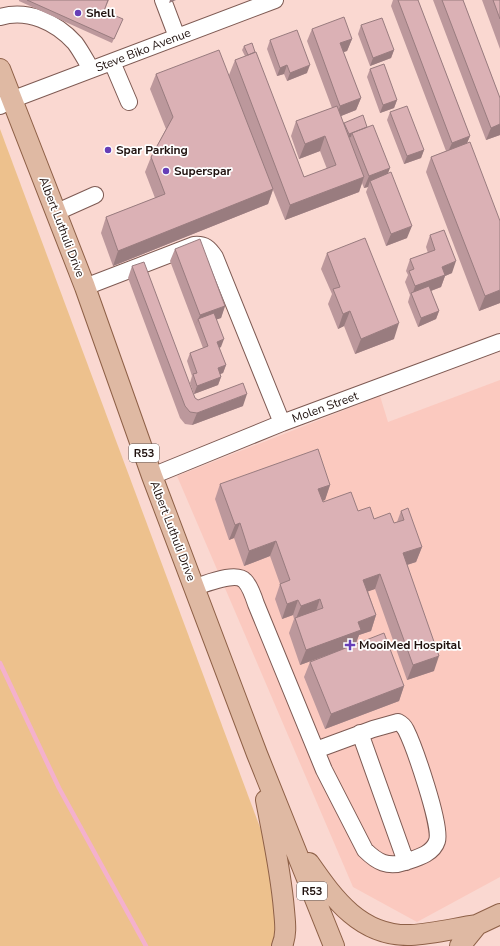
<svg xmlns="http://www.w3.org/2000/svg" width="500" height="946" font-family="'Nunito Sans',sans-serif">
<rect width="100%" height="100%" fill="#fad8d1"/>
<path fill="#fbc9bf" d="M500,380V877L417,922L353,887L177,476L380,396L388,422Z"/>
<path fill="#edc18d" d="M0,129L287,900L282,946H0Z"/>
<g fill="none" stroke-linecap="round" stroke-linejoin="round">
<path stroke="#f4b1cd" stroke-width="4.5" d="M0,663L59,788L146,946"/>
<defs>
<path id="minor" d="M163,0L177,37
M0,17C28,9 56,22 75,43C81,51 86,61 91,69
M112,62L129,102
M0,106L11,100L275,0
M57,212L95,195
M85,287L194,245C205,244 209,248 215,257L282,423
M152,476L282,423L500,342
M195,587C206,584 236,571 245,581C249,585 254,598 256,604L324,770L365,850C377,862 388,868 405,862C417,858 433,854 437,841C442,826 414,746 406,730C404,726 402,724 398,722L373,729L316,750
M360,733L406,862"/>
<path id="major" d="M0,69L85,287L152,476L257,754L334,946
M266,800C273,837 281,873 284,910C285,922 287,934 282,946
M309,863C334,899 361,937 411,935C433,934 456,928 477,925
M466,930L500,914
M460,946L477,925"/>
</defs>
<use href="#minor" stroke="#7e5a53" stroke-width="18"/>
<use href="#major" stroke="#8e6047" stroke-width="22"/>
<use href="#minor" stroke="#fff" stroke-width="16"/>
<use href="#major" stroke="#dfb9a3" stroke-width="20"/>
</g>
<path fill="#bc989c" d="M19,0H109L104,11L121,23L112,43L19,1Z
M393,0H418L470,136L467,143L500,303L479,311L426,172L431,157L446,151L391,6Z
M433,0H463L500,98V135L486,140Z
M482,0H500V49Z
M361,25L394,50L391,58L370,66L358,34Z
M312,29L352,39L347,51L343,52L361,98L356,110L341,116L344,124V123L367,127L388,174L407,238L386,246L366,192L368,187L364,188L362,183L359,192L285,220L273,190L268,204L113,266L101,233L106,217L155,198L145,172L151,157L166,129L150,89L156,74L229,75L235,60L245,56L242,50L244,46L304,177L327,169L320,151L299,159L291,136L296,121L332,108L307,41Z
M270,40L307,73L287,81L284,74L277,76L267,49Z
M370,69L397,100L394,108L380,113L367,77Z
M390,112L424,150L421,158L404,164L387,120Z
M430,235L452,273L445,276L441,287L431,291L439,311L436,319L418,327L408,302L410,295L405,282L408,275L406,271L410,259L428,253L426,247Z
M175,249L225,306L221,318L216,319L221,347L219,348L226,365L223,373L220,374L221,377L218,385L194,394L190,383L192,376L187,361L190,353L203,348L170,261Z
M327,253L394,339L355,354L344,326L338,329L328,304L332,294L321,269Z
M132,266L195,398L198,400L243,406L192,425L185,424L180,418L128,278Z
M220,484L330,485L325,500L322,501L323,502L358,511L374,519L394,523L397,522L401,511L422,547L416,562L407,565L434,671L407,680L375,589L368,591L376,615L371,631L359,635L356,644L404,686L399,701L325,729L304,677L310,662L327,655L300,665L289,633L294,619L293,615L282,619L275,599L280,584L270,556L244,566L234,538L229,540L215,499Z"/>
<path fill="#997c7f" d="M170,0H176L169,3Z
M352,39L347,51L335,55L340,43Z
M394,50L391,58L370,66L373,58Z
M287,65L284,74L277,76L280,68Z
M310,65L307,73L287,81L290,73Z
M361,98L356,110L336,118L340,106Z
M397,100L394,108L380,113L383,105Z
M500,124V135L486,140L491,128Z
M367,127L352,133L351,137L347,138L349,134Z
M325,136L320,151L299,159L305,144Z
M470,136L465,148L447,154L452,143Z
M424,150L421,158L404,164L407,156Z
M390,168L386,179L370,181L368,187L364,188L369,176Z
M364,177L359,192L285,220L290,205Z
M273,189L268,204L113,266L118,251Z
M412,226L407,238L386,246L391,234Z
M456,261L452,273L445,276L441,287L412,298V296L415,286L442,267Z
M500,290V303L479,311L485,296Z
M225,306L221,318L201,325L198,319L195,327L200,315Z
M350,311L344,326L338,329L343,314Z
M439,311L436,319L418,327L421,318Z
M399,323L394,339L355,354L361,339Z
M224,339L221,347L214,350L217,342Z
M226,365L223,373L215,376L218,368Z
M221,377L218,385L194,394L197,386Z
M247,394L243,406L192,425L197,413Z
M330,485L325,500L313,505L318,489Z
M240,523L234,538L229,540L235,525Z
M276,541L270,556L244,566L249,551Z
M422,547L416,562L397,568L403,553Z
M380,574L375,589L358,595L363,580Z
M320,599L315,614L295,621L301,606Z
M298,600L293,615L282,619L287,604Z
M376,615L371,631L359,635L355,645L300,665L306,650L358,622Z
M439,656L434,671L407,680L413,665Z
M404,686L399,701L325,729L331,714Z"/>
<path fill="#dbb1b5" stroke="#997c7f" d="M27,0H108L104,11L123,19L114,39Z
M398,0H418L470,136L452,143Z
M442,0H463L500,98V124L491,128Z
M493,0H500V19Z
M344,17L352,39L340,43L361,98L340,106L312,29Z
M382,18L394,50L373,58L361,25Z
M297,30L310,65L290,73L287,65L280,68L270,40Z
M252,43L255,52L248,55L244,46Z
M219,50L273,189L118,251L106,217L165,194L151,157L173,117L156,74Z
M256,52L304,177L336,165L325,136L305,144L296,121L337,106L364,177L290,205L235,60Z
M384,64L397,100L383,105L370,69Z
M407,106L424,150L407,156L390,112Z
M363,115L367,127L349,134L344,123Z
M373,125L390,168L369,176L352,133Z
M470,142L500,221V290L485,296L431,157Z
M391,172L412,226L391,234L370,181Z
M444,230L456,261L442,267L445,275L415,286L409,271L414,269L410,259L435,250L430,235Z
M365,238L399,323L361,339L350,311L343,314L333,289L340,287L327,253Z
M200,239L225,306L200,315L175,249Z
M144,262L195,398L198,400L243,383L247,394L197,413L190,412L185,406L132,266Z
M429,286L439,311L421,318L411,293Z
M214,313L224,339L217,342L226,365L218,368L221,377L197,386L193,374L197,373L190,353L208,346L198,319Z
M318,449L330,485L318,489L323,502L351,492L358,511L370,507L374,519L390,513L394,523L404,520L401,511L408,508L422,547L403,553L439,656L413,665L380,574L363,580L376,615L358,622L361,630L306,650L295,618L323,608L320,599L301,606L298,600L287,604L280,584L290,580L276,541L249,551L240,523L235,525L220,484Z
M384,633L404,686L331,714L310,662Z"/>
<g fill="#663eb7" stroke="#fff" stroke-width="1.5">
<circle cx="78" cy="13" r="4"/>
<circle cx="108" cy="150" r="4"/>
<circle cx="166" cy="171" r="4"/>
<path d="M348 639h4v4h4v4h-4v4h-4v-4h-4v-4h4z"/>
</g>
<g text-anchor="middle" stroke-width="3.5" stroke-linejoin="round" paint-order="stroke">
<g fill="#fff" stroke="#625856" stroke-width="1">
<rect x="129" y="444" width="30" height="18" rx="3"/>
<rect x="297" y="882" width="30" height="18" rx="3"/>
</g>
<g font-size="11" font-weight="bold" fill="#1f110e">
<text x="144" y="457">R53</text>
<text x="312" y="895">R53</text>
</g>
<g font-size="12" font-weight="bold" fill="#1f110e" stroke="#fff" text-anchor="start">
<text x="86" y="17">Shell</text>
<text x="116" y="154">Spar Parking</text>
<text x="174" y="175">Superspar</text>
<text x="359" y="649">MooiMed Hospital</text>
</g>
<g font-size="12" fill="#1f110e" stroke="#fff">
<text transform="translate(143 50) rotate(-21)" y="4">Steve Biko Avenue</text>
<text transform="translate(62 227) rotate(69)" y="4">Albert Luthuli Drive</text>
<text transform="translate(325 407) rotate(-20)" y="4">Molen Street</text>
<text transform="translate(173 531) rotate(69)" y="4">Albert Luthuli Drive</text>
</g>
</g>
</svg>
